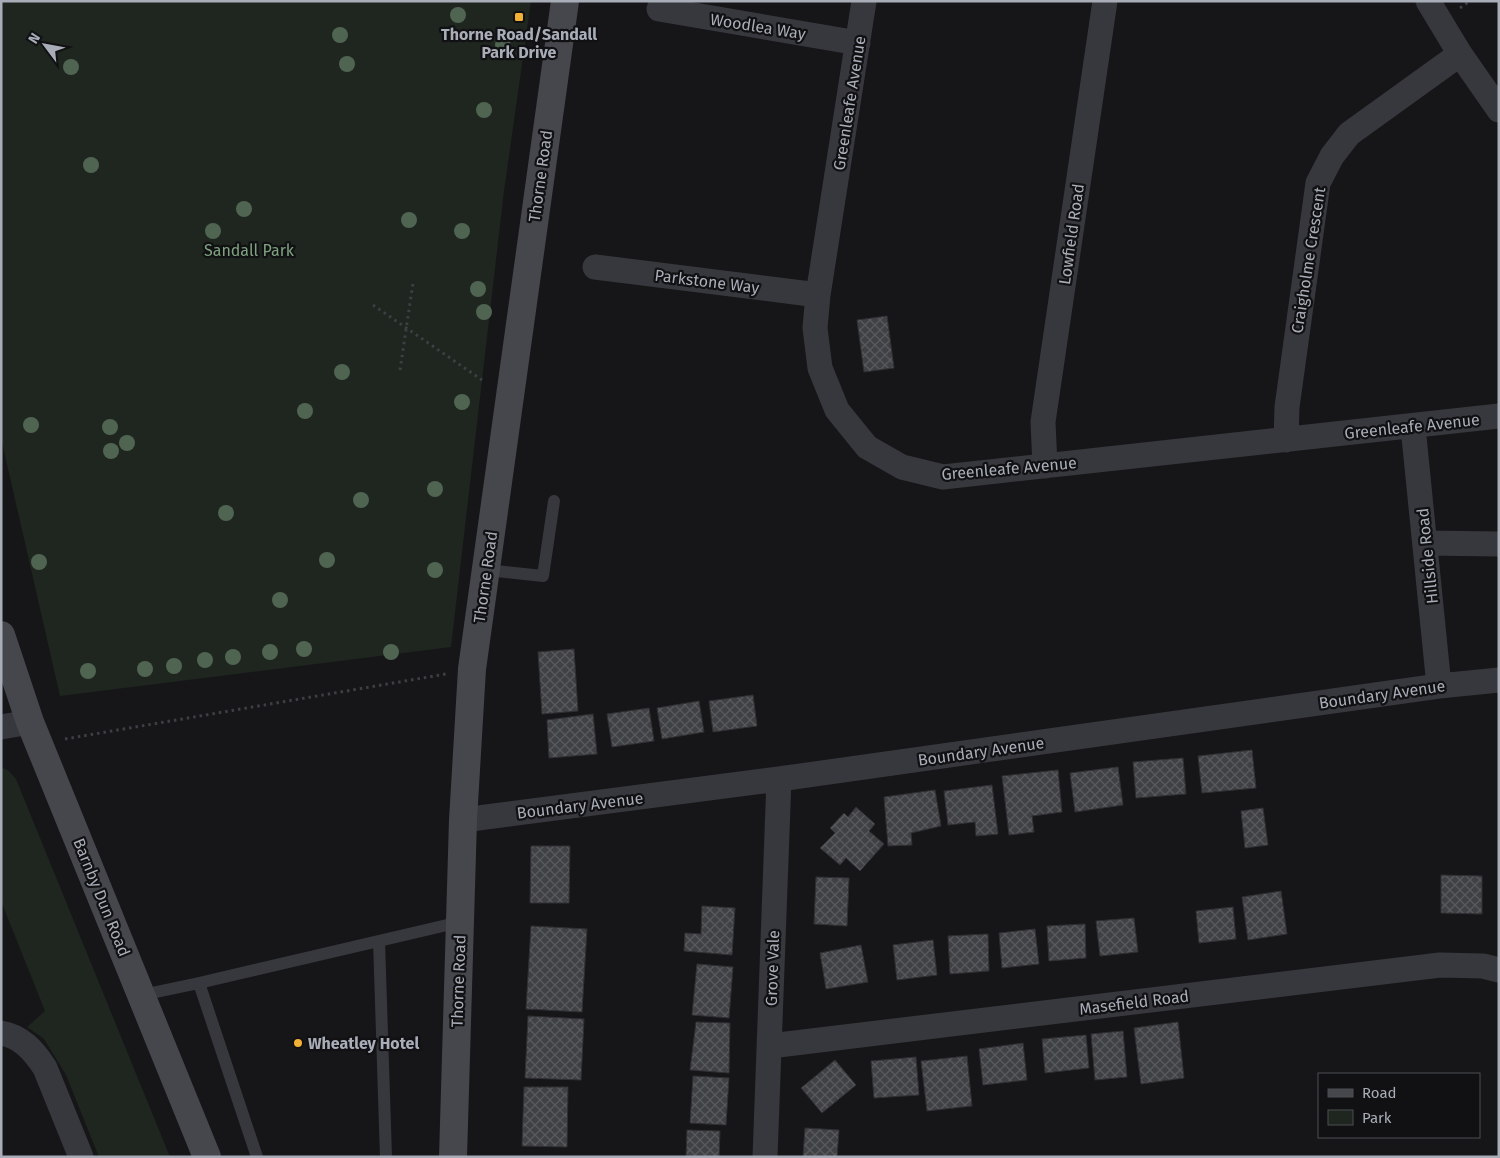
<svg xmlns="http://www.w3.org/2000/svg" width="1500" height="1158" font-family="'Fira Sans',sans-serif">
<defs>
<pattern id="building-cross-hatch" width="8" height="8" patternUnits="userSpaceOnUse" patternTransform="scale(1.25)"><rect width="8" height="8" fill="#404145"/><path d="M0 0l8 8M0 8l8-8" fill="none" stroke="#595a5e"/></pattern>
</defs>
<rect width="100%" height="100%" fill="#161618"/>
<path fill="#1e261f" d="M1,1H531L504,191L451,647L60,696L1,438Z
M1,767L9,771L16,779L170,1157H99L66,1075L44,1039L27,1027L45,1011L1,901Z"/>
<path fill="url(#building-cross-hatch)" stroke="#303034" d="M887,316L894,368L864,372L857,320Z
M574,649L578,711L542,714L538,652Z
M753,695L757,726L713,732L709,701Z
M699,701L704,732L662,739L657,708Z
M649,708L654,741L612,747L607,714Z
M593,714L597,754L549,758L547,720Z
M1252,750L1256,788L1202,793L1198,756Z
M1183,758L1186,794L1136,798L1133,762Z
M1118,767L1123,805L1075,812L1070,773Z
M1058,770L1062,812L1032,816L1034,832L1009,835L1002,776Z
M992,785L998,834L976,836L975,822L948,825L944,791Z
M935,790L941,826L911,833L912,845L888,846L884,797Z
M856,807L875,824L869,831L884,844L860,871L846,858L840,865L820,848L835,833L830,828L844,813L848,817Z
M1263,808L1268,845L1245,848L1241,811Z
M531,846H570L569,903H530Z
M1441,875L1482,876V914L1441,913Z
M816,877L849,878L847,926L814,924Z
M1281,891L1287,934L1248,940L1242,897Z
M702,906L735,908L732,955L684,951L685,933L701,934Z
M1233,907L1236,939L1199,943L1196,911Z
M1134,918L1138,952L1100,956L1096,921Z
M1085,924L1086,958L1049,961L1047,926Z
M531,926L587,929L582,1012L526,1009Z
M1035,929L1039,964L1002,968L999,933Z
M988,934L989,971L950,974L948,936Z
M933,940L937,975L897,980L893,945Z
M861,945L868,982L826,989L820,953Z
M697,964L733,967L729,1018L692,1015Z
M528,1016L584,1019L581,1080L525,1078Z
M696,1022L730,1023L729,1073L690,1070Z
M1178,1022L1184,1078L1141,1084L1134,1028Z
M1123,1031L1127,1077L1095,1080L1091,1034Z
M1086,1035L1089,1068L1045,1073L1042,1039Z
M1023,1043L1027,1080L983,1085L979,1049Z
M967,1056L972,1106L927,1111L921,1061Z
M916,1057L919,1095L874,1098L871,1061Z
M835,1060L856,1085L822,1113L801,1088Z
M693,1076L729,1078L726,1125L690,1123Z
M524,1087H568L567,1147L522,1146Z
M805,1128L839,1130L837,1157H803Z
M687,1130L720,1131L719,1157H686Z"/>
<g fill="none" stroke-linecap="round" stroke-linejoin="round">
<path stroke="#3d3f44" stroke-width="3" stroke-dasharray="2.5 4" stroke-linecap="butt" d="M1460,8L1470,1
M373,305L482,380
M400,370L413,283
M65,739L446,674"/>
<path stroke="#37383d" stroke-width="12" d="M486,570L543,576L554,501
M379,941L386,1157
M199,983L257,1157
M142,995L199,983L460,922"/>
<path stroke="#37383d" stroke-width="25" d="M864,1L818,295L815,328L820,368L837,410L867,447L902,467L943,477L1499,416
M1428,1L1460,54L1499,110
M659,9L858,43
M595,267L818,295
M1413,427L1439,686
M1286,440L1287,407L1318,183L1332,156L1349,134L1460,54
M1045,466L1043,422L1105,1
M1426,543L1499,544
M1,727L30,722
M463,820L779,779L1439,686L1499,680
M1,1033C21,1036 34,1051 45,1068L81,1157
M770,1046L1440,965L1483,966L1499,970
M765,1157L779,779"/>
<path stroke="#45474d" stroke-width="28" d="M1,635L30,722L207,1157
M453,1157L463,820L472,669L565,1"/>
</g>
<g fill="#506452">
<circle cx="458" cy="15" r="8"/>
<circle cx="340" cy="35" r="8"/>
<circle cx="503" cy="45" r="8"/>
<circle cx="347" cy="64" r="8"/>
<circle cx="71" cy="67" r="8"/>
<circle cx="484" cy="110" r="8"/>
<circle cx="91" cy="165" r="8"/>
<circle cx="244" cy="209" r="8"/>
<circle cx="409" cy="220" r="8"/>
<circle cx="213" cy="231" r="8"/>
<circle cx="462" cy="231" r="8"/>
<circle cx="478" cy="289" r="8"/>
<circle cx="484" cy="312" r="8"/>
<circle cx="342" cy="372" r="8"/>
<circle cx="462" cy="402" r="8"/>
<circle cx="305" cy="411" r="8"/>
<circle cx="31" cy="425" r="8"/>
<circle cx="110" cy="427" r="8"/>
<circle cx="127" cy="443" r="8"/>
<circle cx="111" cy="451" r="8"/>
<circle cx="435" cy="489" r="8"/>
<circle cx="361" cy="500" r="8"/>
<circle cx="226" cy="513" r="8"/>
<circle cx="327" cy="560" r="8"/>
<circle cx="39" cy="562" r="8"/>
<circle cx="435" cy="570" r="8"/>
<circle cx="280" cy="600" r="8"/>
<circle cx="304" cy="649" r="8"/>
<circle cx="270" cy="652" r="8"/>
<circle cx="391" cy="652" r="8"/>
<circle cx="233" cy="657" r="8"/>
<circle cx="205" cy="660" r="8"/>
<circle cx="174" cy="666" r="8"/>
<circle cx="145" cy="669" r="8"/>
<circle cx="88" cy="671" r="8"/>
</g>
<g fill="#f2b134" stroke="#111113" stroke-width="2">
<rect x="514" y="12" width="10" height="10" rx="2.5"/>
<circle cx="298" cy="1043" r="5"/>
</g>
<g text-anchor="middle" stroke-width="4.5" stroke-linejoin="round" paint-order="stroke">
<g font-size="16" fill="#a8adb8" stroke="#111113">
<text transform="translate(758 26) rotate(9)" y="6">Woodlea Way</text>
<text transform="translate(849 103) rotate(-81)" y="6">Greenleafe Avenue</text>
<text transform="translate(540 176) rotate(-82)" y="6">Thorne Road</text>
<text transform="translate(1071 234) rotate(-82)" y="6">Lowfield Road</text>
<text transform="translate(1308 260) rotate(-81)" y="6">Craigholme Crescent</text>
<text transform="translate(707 281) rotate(7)" y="6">Parkstone Way</text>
<text transform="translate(1412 426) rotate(-6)" y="6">Greenleafe Avenue</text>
<text transform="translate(1009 468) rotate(-5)" y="6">Greenleafe Avenue</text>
<text transform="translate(1427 556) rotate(-96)" y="6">Hillside Road</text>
<text transform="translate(485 577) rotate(-82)" y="6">Thorne Road</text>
<text transform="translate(1382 694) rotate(-8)" y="6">Boundary Avenue</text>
<text transform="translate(981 751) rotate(-8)" y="6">Boundary Avenue</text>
<text transform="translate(580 805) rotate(-7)" y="6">Boundary Avenue</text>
<text transform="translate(102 897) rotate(68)" y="6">Barnby Dun Road</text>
<text transform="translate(772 968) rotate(-88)" y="6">Grove Vale</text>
<text transform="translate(458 981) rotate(-88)" y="6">Thorne Road</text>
<text transform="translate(1134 1002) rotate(-7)" y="6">Masefield Road</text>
</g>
<g font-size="16" font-weight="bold" fill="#a8adb8" stroke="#111113">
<text x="519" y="40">Thorne Road/Sandall<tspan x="519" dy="18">Park Drive</tspan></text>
<text x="308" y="1049" text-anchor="start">Wheatley Hotel</text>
</g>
<g font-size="16" fill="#7fa381" stroke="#111113">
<text x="249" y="256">Sandall Park</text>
</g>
</g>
<rect width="1500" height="1158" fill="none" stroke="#a8adb8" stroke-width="5"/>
<rect x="1318" y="1073" width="162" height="65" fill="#111113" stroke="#4d4f55"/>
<rect x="1328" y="1089" width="25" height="8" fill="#45474d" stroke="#4d4f55"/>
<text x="1362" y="1098" font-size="15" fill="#a8adb8">Road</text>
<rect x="1328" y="1110" width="25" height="15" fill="#1e261f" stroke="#4d4f55"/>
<text x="1362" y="1123" font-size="15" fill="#a8adb8">Park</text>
<g transform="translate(45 45) rotate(302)" stroke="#111113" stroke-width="4" paint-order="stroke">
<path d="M0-4L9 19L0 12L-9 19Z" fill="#a8adb8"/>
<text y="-8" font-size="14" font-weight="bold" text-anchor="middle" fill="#a8adb8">N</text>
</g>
</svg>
